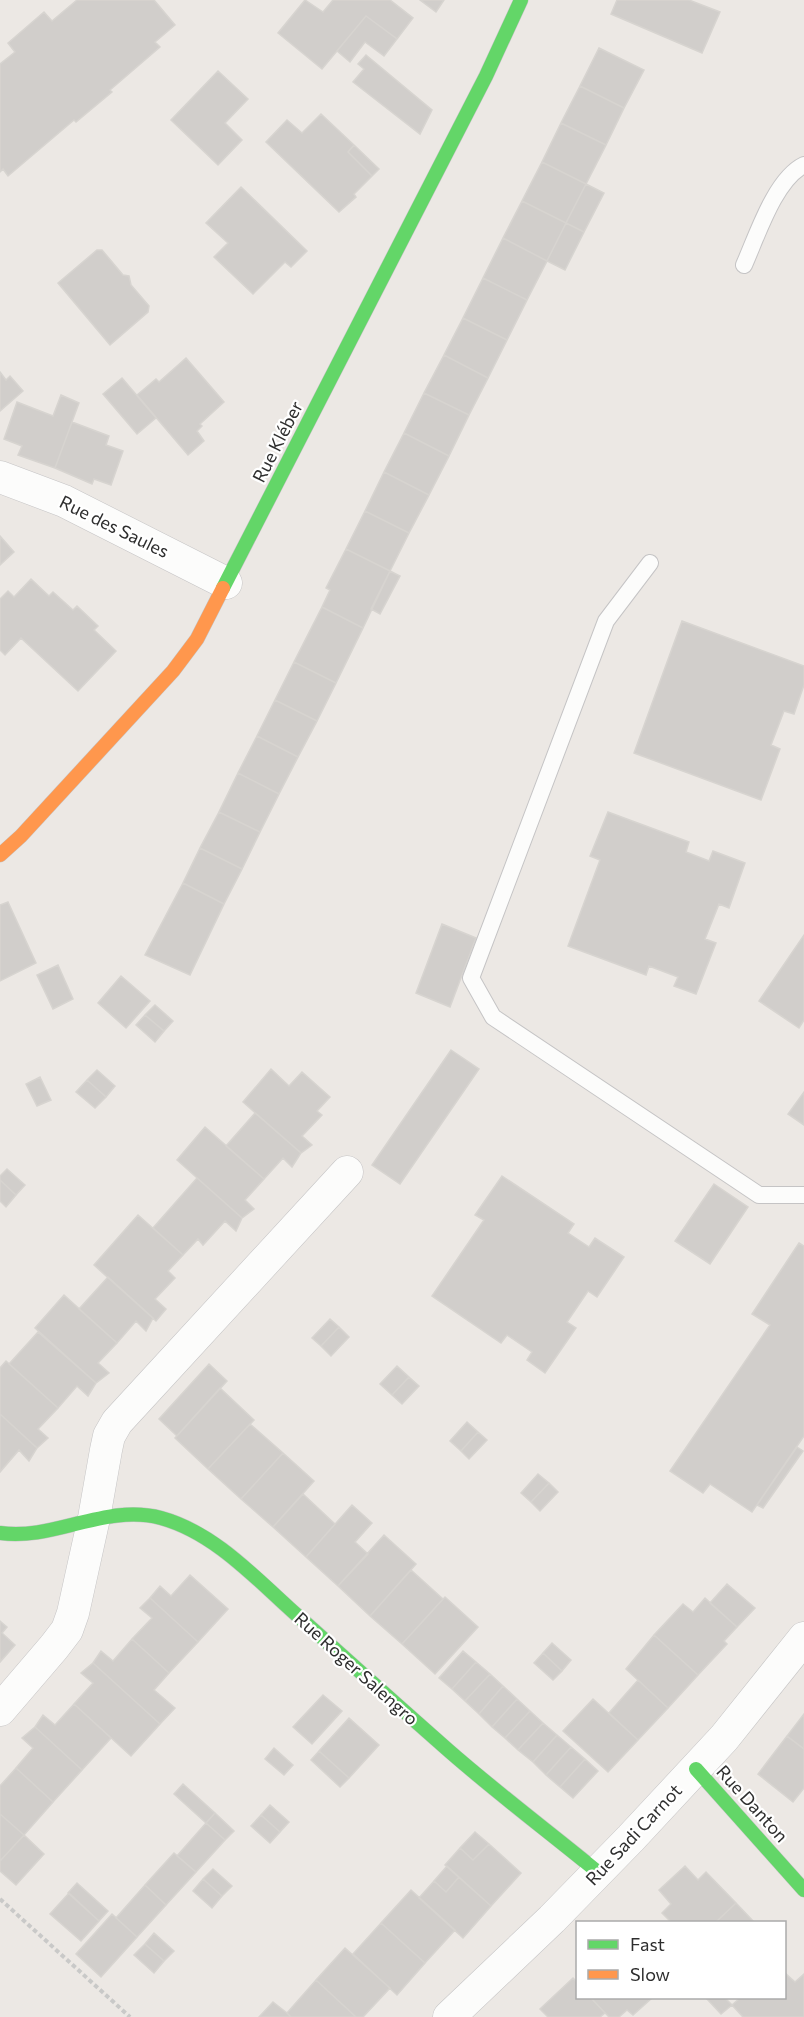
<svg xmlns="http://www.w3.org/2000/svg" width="804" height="2017" font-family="Commissioner,sans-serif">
<rect width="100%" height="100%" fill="#ece8e4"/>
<path fill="#d1cecb" stroke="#d7d4d0" stroke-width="1.5" d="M77,0H154L175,25L155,42L160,47L110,90L112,92L76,122L74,120L8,176L3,169L0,172V64L15,52L8,43L44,12L52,21Z
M305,0L323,12L333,0H390L413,18L397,39L366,16L322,69L278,33Z
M420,0H444L436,12Z
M617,0H689L720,12L702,53L611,14Z
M366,16L397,39L384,56L365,42L350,62L337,51Z
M599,48L644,70L624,108L580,86Z
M366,55L432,110L420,134L353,82L364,69L358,64Z
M218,71L248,99L225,123L242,140L218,165L171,120Z
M580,86L624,108L606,145L561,123Z
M321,114L354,145L348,152L372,176L354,194L356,197L339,212L266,142L287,120L302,133Z
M561,123L606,145L586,184L542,162Z
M354,145L379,169L372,176L348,152Z
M542,162L586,184L566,223L522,201Z
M586,184L604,193L584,232L566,223Z
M241,187L307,251L291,267L285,262L253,294L214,257L228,243L206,223Z
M522,201L566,223L547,261L503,238Z
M566,223L584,232L565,270L547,261Z
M503,238L547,261L527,300L483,278Z
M97,250H102L123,275L129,276L131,285L149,306L148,312L110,345L58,283Z
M483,278L527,300L507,340L463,318Z
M463,318L507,340L488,378L444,355Z
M444,355L488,378L469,415L424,393Z
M186,358L224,402L200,424L202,426L197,431L204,441L188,455L137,395L156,379L159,382Z
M0,372L6,380L10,376L23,391L0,411Z
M122,378L156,418L137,434L103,394Z
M424,393L469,415L449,456L404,433Z
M61,395L79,403L55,468L18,455L22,446L4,439L17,402L53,416Z
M72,422L109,436L106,445L123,451L111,485L94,479L92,484L55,468Z
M404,433L449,456L429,495L384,472Z
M384,472L429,495L409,533L365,511Z
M365,511L409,533L390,571L346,549Z
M0,536L14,552L0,565Z
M346,549L390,571L363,628L322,607L330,590L326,588Z
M390,571L400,576L380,614L371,609Z
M31,579L49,596L53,592L73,610L77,606L98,626L94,630L116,651L78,691L21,638L5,655L0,650V599L8,591L14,597Z
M322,607L363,628L336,683L294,662Z
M682,621L804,666V685L794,714L784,711L771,745L780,749L761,800L634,753Z
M294,662L336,683L317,721L275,700Z
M275,700L317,721L298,757L257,736Z
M257,736L298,757L279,794L238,773Z
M238,773L279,794L260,832L219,812Z
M219,812L260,832L242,869L200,848Z
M608,812L689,842L686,852L709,861L713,851L745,863L729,908L719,904L705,939L716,943L696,994L674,986L678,977L649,966L646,975L568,946L600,860L590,856Z
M200,848L242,869L224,904L183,883Z
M183,883L224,904L190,975L145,955Z
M8,902L36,963L0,981V905Z
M442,924L476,938L450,1007L416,993Z
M804,935V1020L799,1028L759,1001Z
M58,965L73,999L53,1009L37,975Z
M121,976L150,1001L126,1028L98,1003Z
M155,1005L173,1021L164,1031L145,1015Z
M145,1015L164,1031L155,1042L136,1025Z
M451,1050L479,1069L400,1184L372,1165Z
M271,1069L289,1086L302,1072L330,1097L317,1111L322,1115L302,1136L312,1145L301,1153L243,1102Z
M97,1070L115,1086L106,1097L87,1080Z
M40,1077L51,1100L37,1106L26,1084Z
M87,1080L106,1097L95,1108L76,1092Z
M804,1092V1125L788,1114Z
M255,1113L301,1153L292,1167L283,1158L264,1179L226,1146Z
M205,1127L264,1179L245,1200L254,1209L242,1218L177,1160Z
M7,1169L25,1185L16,1195L0,1180V1176Z
M502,1176L574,1224L568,1233L589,1247L595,1238L624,1257L597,1297L588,1291L567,1322L576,1328L545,1373L527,1360L532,1352L507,1335L501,1343L432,1296L484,1220L475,1215Z
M197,1178L242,1218L236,1231L225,1221L203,1245L198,1239L183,1255L153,1228Z
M0,1180L16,1195L6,1207L0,1201Z
M714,1184L748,1207L710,1264L675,1241Z
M138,1215L183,1255L168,1271L175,1278L155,1299L166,1309L156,1321L94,1265Z
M799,1243L804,1246V1436L752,1512L710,1484L703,1493L670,1471L770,1325L752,1314Z
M108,1277L153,1318L146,1331L136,1321L117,1343L79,1309Z
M64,1295L117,1343L98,1363L109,1373L96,1383L35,1328Z
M330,1319L339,1327L321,1346L312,1338Z
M339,1327L349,1337L331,1356L321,1346Z
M38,1332L96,1383L88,1396L77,1386L58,1408L9,1364Z
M6,1361L58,1408L38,1429L48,1438L37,1448L0,1414V1368Z
M209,1364L227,1381L177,1436L159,1419Z
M397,1366L409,1377L392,1395L380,1384Z
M409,1377L419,1386L402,1404L392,1395Z
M220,1388L254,1420L208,1469L175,1438Z
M0,1414L37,1448L29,1461L19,1450L0,1472Z
M467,1422L478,1432L461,1451L450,1441Z
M250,1424L283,1453L241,1499L208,1469Z
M478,1432L487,1440L469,1459L461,1451Z
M797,1447L803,1451L763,1508L757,1505Z
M283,1453L314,1481L273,1527L241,1499Z
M538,1474L549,1483L531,1502L521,1493Z
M549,1483L558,1492L540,1511L531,1502Z
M303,1494L335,1524L306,1557L273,1527Z
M352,1505L372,1523L355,1542L368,1554L338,1586L306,1557Z
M384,1535L416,1564L370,1616L338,1586Z
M411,1570L443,1599L402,1644L370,1616Z
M190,1575L228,1609L198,1642L150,1598L160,1586L171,1596Z
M727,1584L755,1608L737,1627L710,1603Z
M445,1597L478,1627L435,1674L402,1644Z
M150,1598L198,1642L169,1673L132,1639L152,1618L140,1608Z
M705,1598L737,1627L724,1641L727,1644L698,1675L654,1635L683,1604L693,1612Z
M0,1621L7,1627L2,1633L15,1645L0,1662Z
M654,1635L698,1675L668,1708L626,1669Z
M132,1639L169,1673L154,1690L175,1708L160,1724L93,1663L101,1651L113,1661Z
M552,1643L571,1660L562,1671L543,1653Z
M463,1651L476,1662L452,1689L439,1678Z
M543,1653L562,1671L553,1680L534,1663Z
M476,1662L490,1674L465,1701L452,1689Z
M93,1663L160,1724L131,1756L74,1704L93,1683L81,1673Z
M490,1674L503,1686L479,1714L465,1701Z
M638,1680L668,1708L638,1740L609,1713Z
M503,1686L517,1699L492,1727L479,1714Z
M323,1695L342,1711L312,1744L293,1727Z
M517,1699L530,1711L505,1738L492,1727Z
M593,1699L638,1740L608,1772L563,1731Z
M74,1704L111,1738L82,1770L35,1727L43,1715L55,1725Z
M530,1711L543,1723L518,1750L505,1738Z
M804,1714V1749L787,1736Z
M349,1718L379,1745L349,1778L319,1751Z
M543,1723L557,1735L533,1762L518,1750Z
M35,1727L82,1770L53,1802L16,1768L33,1748L22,1738Z
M557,1735L571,1747L546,1775L533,1762Z
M787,1736L804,1749V1788L793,1802L758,1774Z
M571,1747L585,1759L560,1787L546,1775Z
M274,1748L293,1765L284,1775L265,1759Z
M319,1751L349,1778L340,1787L311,1760Z
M585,1759L598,1771L573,1798L560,1787Z
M16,1768L53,1802L24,1835L0,1814V1786Z
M183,1784L215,1813L206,1823L174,1794Z
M270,1805L289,1822L280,1832L261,1815Z
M215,1813L234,1831L225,1840L206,1823Z
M0,1814L24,1835L0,1861Z
M261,1815L280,1832L270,1843L251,1826Z
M206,1823L225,1840L196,1872L177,1856Z
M475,1832L489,1844L473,1860L460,1848Z
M24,1835L44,1854L16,1885L0,1871V1861Z
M489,1844L521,1873L491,1906L445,1865L460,1848L473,1860Z
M174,1853L196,1872L166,1905L145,1885Z
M447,1866L459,1877L446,1892L434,1881Z
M685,1866L698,1880L706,1872L736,1903L716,1922H671L662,1913L671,1904L659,1890Z
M213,1869L232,1886L222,1896L203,1879Z
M459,1877L491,1906L463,1938L419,1898L434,1881L446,1892Z
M203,1879L222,1896L212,1908L193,1891Z
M77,1883L108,1911L99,1921L68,1893Z
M145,1885L166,1905L137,1937L116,1918Z
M411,1890L455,1930L425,1963L381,1923Z
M69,1893L99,1921L81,1941L50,1914Z
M736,1903L754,1922H716Z
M112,1914L137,1937L101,1977L76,1954Z
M381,1923L425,1963L397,1995L353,1954Z
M154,1933L174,1951L164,1961L145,1944Z
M145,1944L164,1961L154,1973L134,1955Z
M345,1948L390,1988L363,2017H356L316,1980Z
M784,1972L795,1982L804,1974V2017H743L732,2005L740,1998H784Z
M573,1978L578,1983V1998H591L605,2013L600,2017H548L540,2009Z
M316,1980L356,2017H291L287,2013Z
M591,1998H652L633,2015L627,2010L619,2017H609Z
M706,1998H725L732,2005L721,2014Z
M273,2002L287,2013L291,2017H259Z"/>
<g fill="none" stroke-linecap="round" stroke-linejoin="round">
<defs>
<path id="lane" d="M744,265C757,236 775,179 804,165
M650,563L606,621L471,978L493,1017L759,1195H804"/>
<path id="street" d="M0,477L64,501L226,583
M0,1710L54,1647L67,1630L73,1613L94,1518L106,1450L109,1436L117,1422L347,1172
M449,2017L552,1919L631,1838L724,1738L804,1638"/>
<path id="fast" d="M223,588L486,76L521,0
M0,1533C54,1541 106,1503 161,1518C216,1533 258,1581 299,1617C349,1662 398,1706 448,1750C497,1793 549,1832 599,1873
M696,1769L804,1890"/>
<path id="slow" d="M0,855L21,836L173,671L197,639L223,588"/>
</defs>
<use href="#lane" stroke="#c5c4c5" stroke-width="18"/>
<use href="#street" stroke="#c5c4c5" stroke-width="33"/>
<use href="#fast" stroke="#c5c4c5" stroke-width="15"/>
<use href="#slow" stroke="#c5c4c5" stroke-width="15"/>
<path stroke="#c9c9c8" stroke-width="4" stroke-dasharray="4.5 3" stroke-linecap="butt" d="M0,1899L130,2017"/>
<use href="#lane" stroke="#fcfcfb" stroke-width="16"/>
<use href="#street" stroke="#fcfcfb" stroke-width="32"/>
<use href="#fast" stroke="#63d668" stroke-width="14"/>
<use href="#slow" stroke="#ff974d" stroke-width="14"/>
</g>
<g text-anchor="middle" stroke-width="4.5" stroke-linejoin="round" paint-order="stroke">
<g font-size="18" fill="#2e2e2e" stroke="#fff">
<text transform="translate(278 442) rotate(-63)" y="6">Rue Kléber</text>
<text transform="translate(114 527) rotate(26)" y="6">Rue des Saules</text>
<text transform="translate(356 1669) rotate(42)" y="6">Rue Roger Salengro</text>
<text transform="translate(752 1804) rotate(48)" y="6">Rue Danton</text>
<text transform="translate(634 1835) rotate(-47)" y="6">Rue Sadi Carnot</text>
</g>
</g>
<rect x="576" y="1921" width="210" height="78" fill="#ffffff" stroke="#ababab" stroke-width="1.5"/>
<rect x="588" y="1940" width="30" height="9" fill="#63d668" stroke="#ababab" stroke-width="1.5"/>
<text x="630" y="1951" font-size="18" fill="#2e2e2e">Fast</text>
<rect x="588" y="1970" width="30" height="9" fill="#ff974d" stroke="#ababab" stroke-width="1.5"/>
<text x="630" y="1981" font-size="18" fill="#2e2e2e">Slow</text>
</svg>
